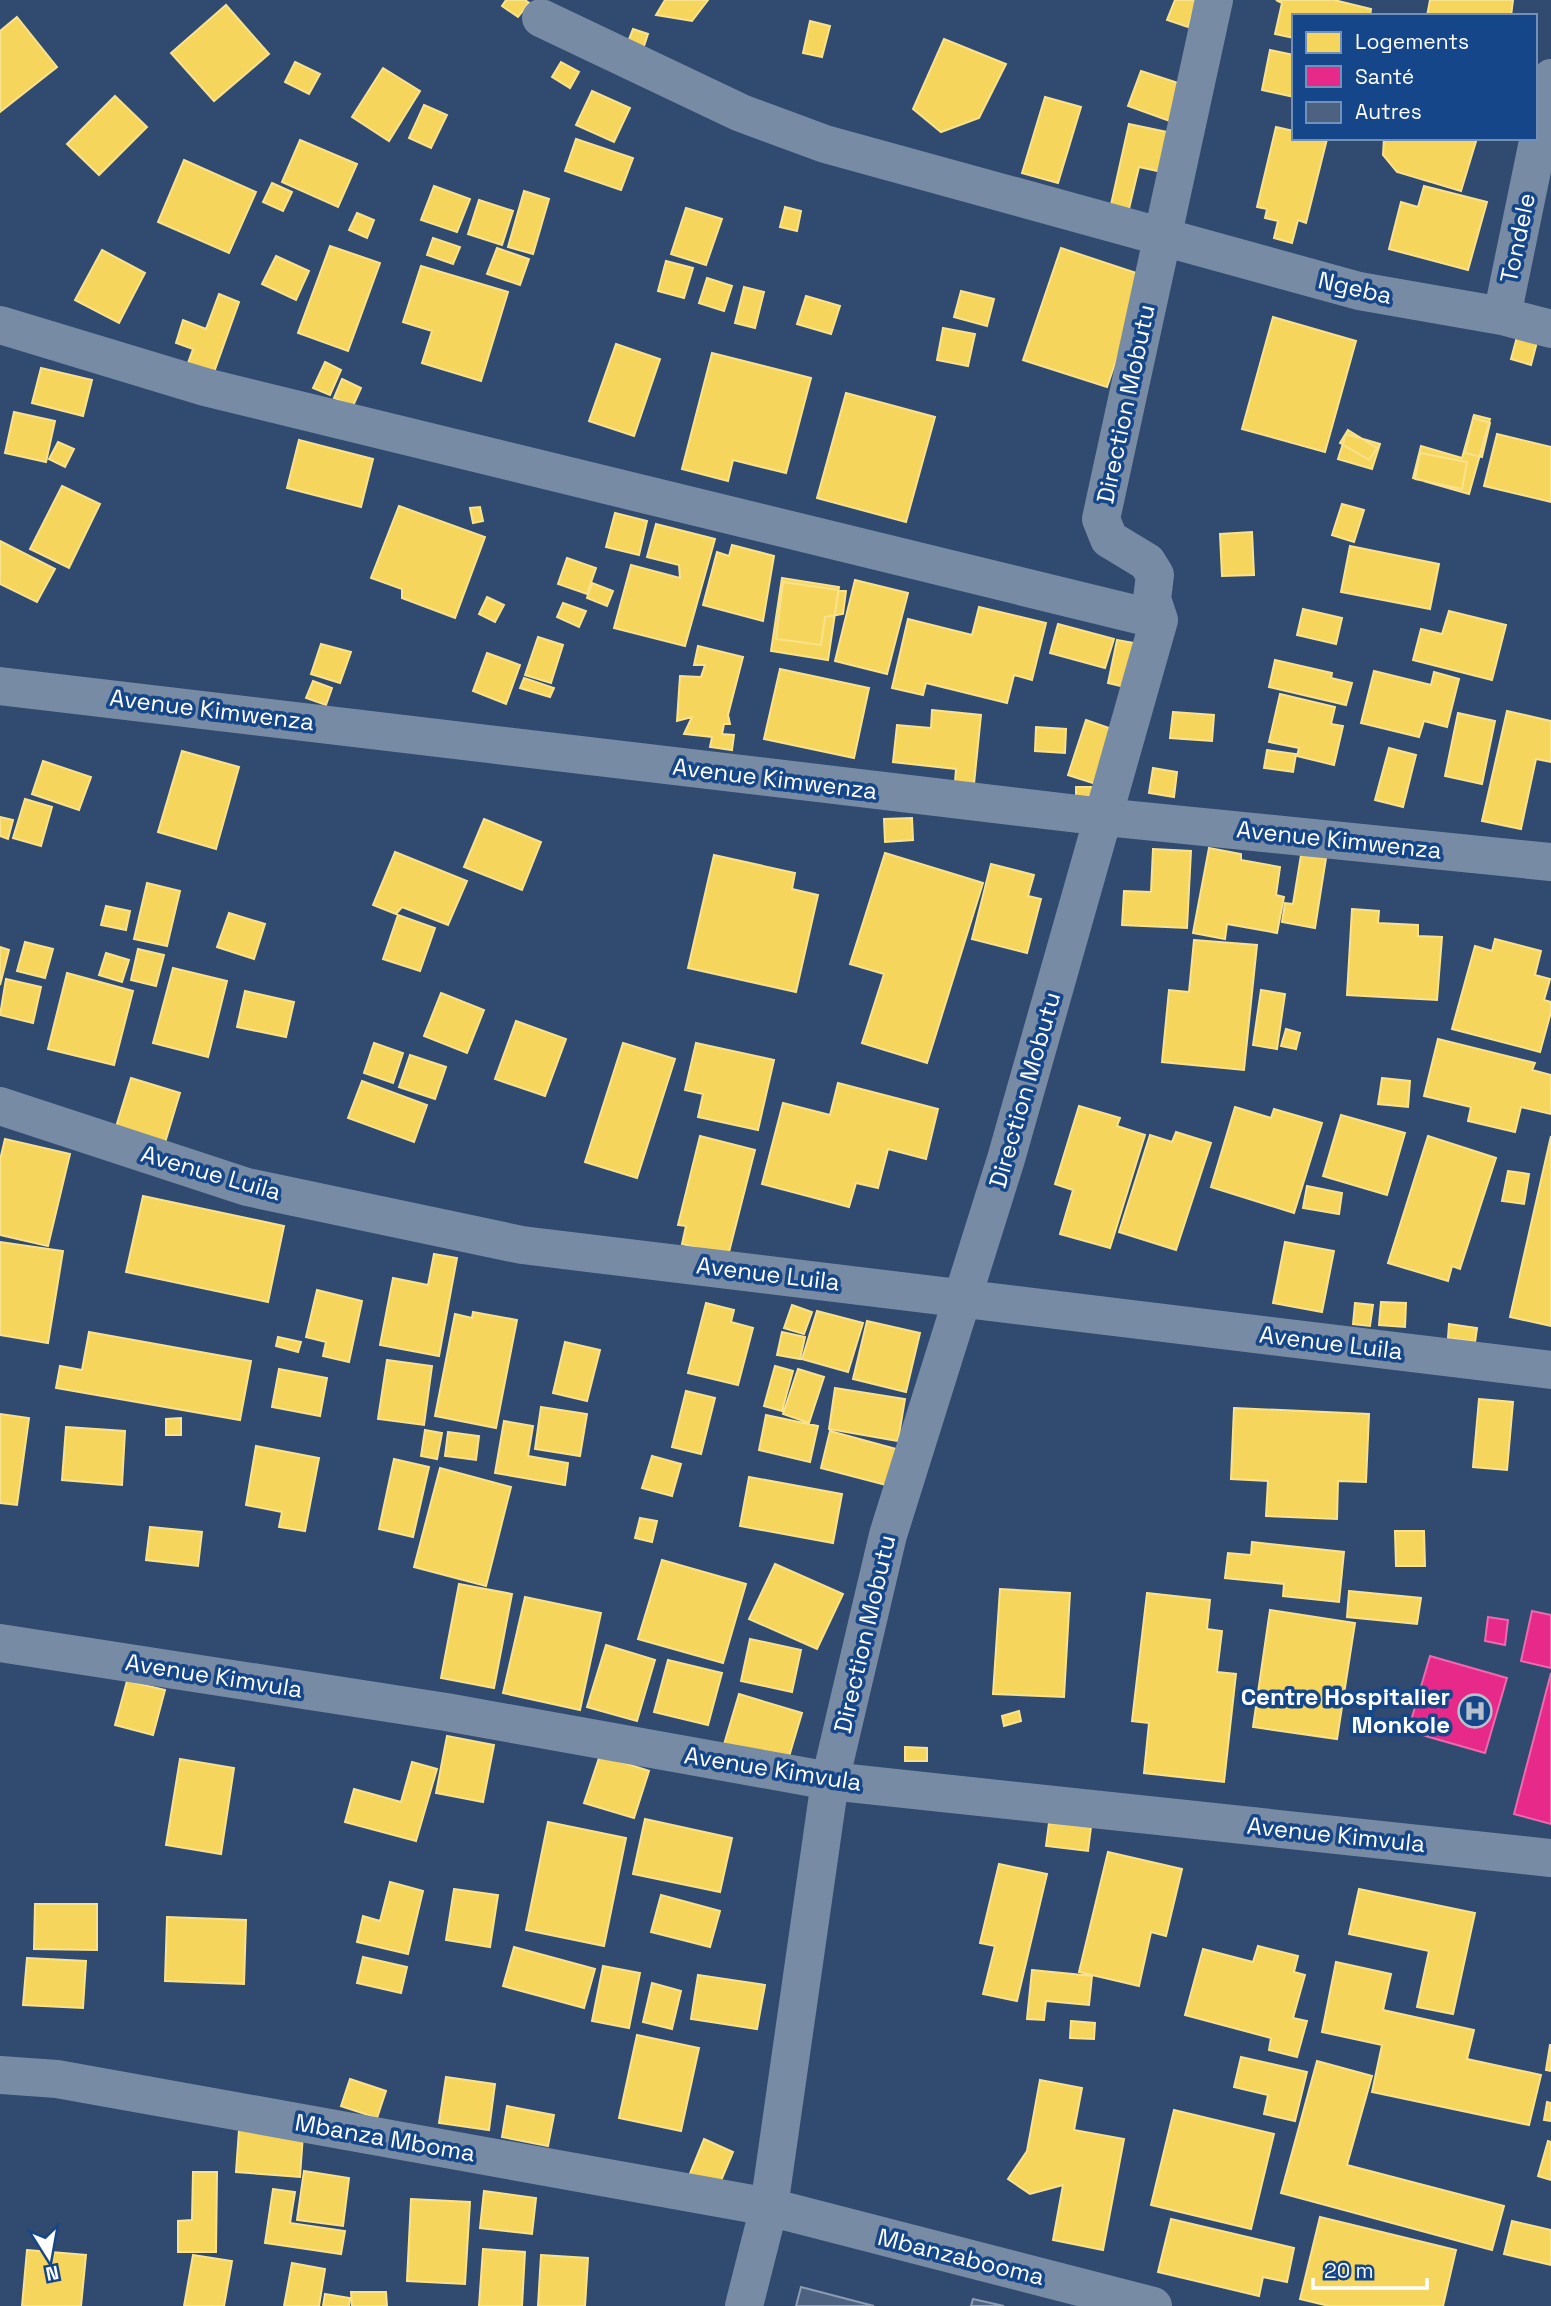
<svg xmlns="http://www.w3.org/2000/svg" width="1551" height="2306" font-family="'Space Grotesk',sans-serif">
<rect width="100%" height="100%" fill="#314a6f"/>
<path fill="#f6d55c" stroke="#f9e28d" stroke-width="2" d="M506,0H525L529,3L518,17L502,6Z
M665,0H708L692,21L656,15Z
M1175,0H1197L1188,27L1167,20Z
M1276,0H1334L1371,9L1370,16H1294V38L1275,34L1282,3Z
M1430,0H1513L1511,16H1427Z
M226,5L269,54L214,101L171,53Z
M17,17L57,67L0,112V31Z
M810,21L830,26L822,57L803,53Z
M633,29L648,34L640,58L624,52Z
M944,39L1006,64L979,118L941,132L913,109Z
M1270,50L1294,55V97L1262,90Z
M295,62L320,74L309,94L285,82Z
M561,62L579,72L570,88L552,77Z
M383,68L420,91L389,141L352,117Z
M1141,71L1181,84L1175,123L1128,106Z
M592,91L630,108L614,142L576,125Z
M115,96L147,127L99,175L67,144Z
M1045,97L1081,107L1058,183L1022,173Z
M424,105L447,115L431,148L409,138Z
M1129,124L1172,133L1162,172L1139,167L1128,213L1110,209Z
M1276,127L1294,131V138L1327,139L1306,223L1298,220L1292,243L1274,238L1278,221L1265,218L1267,209L1257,207Z
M1384,138H1477L1461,191L1397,172L1383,155Z
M576,139L633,158L621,190L565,171Z
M300,140L357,164L338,207L282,182Z
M184,160L256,192L229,253L158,222Z
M272,183L292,192L283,211L263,202Z
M434,186L470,199L457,232L421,220Z
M1424,186L1487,202L1468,270L1389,249L1401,202L1418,207Z
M524,191L549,199L533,254L508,247Z
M479,200L513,211L502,245L468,234Z
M785,207L801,211L797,231L780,227Z
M686,208L722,219L706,265L671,254Z
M357,213L374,220L367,238L349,230Z
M433,238L460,247L453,264L427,255Z
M330,246L380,263L348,351L298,333Z
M497,248L529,259L520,285L487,274Z
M1061,248L1145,276L1107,387L1023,360Z
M102,250L145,273L119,323L75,300Z
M276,256L309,271L296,300L262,284Z
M666,261L693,268L684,298L658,291Z
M421,266L508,292L481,381L422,363L432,331L403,322Z
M707,278L732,286L724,311L699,303Z
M744,287L764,292L755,328L735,323Z
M961,291L994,299L987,326L954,317Z
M219,294L239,302L213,375L187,366L193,349L176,343L183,320L206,329Z
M806,296L840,306L831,334L797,324Z
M1273,317L1356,341L1325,452L1242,429Z
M943,328L975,334L968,366L937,360Z
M1517,337L1537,342L1531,365L1511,359Z
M616,344L660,359L634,436L589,421Z
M712,353L811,378L786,473L733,460L728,481L682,469Z
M325,362L341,370L330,395L313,388Z
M41,368L92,380L83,416L32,403Z
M342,379L361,388L353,406L334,398Z
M846,393L935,417L906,522L817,498Z
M14,412L55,421L46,462L5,453Z
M1474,415L1490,419L1469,494L1413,478L1421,446L1462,458Z
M1473,418L1490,423L1482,457L1465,453Z
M1348,430L1377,448L1369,460L1340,443Z
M1346,434L1380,444L1372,469L1338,459Z
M1497,434L1551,447V502L1484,486Z
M299,440L373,459L361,507L287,488Z
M58,442L74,449L65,467L49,459Z
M1420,453L1467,462L1462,489L1415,479Z
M62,486L100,504L69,568L30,549Z
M1342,504L1364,510L1354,542L1332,535Z
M399,506L485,537L455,618L402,598V589L371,578Z
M480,507L483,521L473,523L470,508Z
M615,513L647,521L639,555L606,547Z
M656,524L715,539L685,646L614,628L631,565L680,578L679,565L647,557Z
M1252,532L1254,575L1222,576L1220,534Z
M0,541L55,569L37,602L0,584Z
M732,545L774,556L763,621L703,605L717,552L729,556Z
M1350,546L1439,564L1430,609L1341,592Z
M567,558L596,568L587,594L558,584Z
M782,578L839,587L828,660L771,651Z
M855,580L908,593L887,674L835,661Z
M783,582L846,591L843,614L825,617L821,645L776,639Z
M592,583L613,591L607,606L587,598Z
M487,597L504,605L495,622L479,614Z
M563,603L586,611L579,627L557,617Z
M979,607L1046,623L1032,680L1014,675L1007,703L926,683L923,695L892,688L908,619L972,635Z
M1303,609L1342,618L1336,644L1297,635Z
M1449,611L1506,625L1492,680L1413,660L1421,629L1442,634Z
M1058,624L1114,639L1105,668L1050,653Z
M538,637L563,645L551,683L525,675Z
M1117,640L1134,643L1125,687L1108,683Z
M321,644L351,652L340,683L311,674Z
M698,646L743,657L728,715L730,724H724L722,734L734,735L732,750L710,747L712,737L684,734L692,717L677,721L680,676L701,677L705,665H694Z
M487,653L520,665L506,704L473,691Z
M1275,660L1332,673L1331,678L1352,683L1346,705L1269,687Z
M780,669L869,688L854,758L764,739Z
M1374,671L1431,685L1434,672L1459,679L1447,727L1424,721L1419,737L1361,723Z
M524,678L554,688L550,697L520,688Z
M313,681L332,688L326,705L306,698Z
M1280,694L1335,707L1331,724L1343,726L1334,765L1297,756L1299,748L1269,742Z
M932,710L981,715L974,784L955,782L956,769L893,762L897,725L931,728Z
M1507,711L1551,721V762L1536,759L1521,829L1482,821Z
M1173,712L1214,715L1212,741L1170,738Z
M1458,713L1495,721L1482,784L1445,776Z
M1086,720L1115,730L1096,784L1068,775Z
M1036,727L1066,729L1065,753L1035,751Z
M1389,748L1416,755L1403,807L1375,800Z
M1267,750L1296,754L1293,772L1264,768Z
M182,751L239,767L216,849L158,832Z
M43,761L91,777L79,810L32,794Z
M1153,768L1177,772L1174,797L1149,793Z
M1076,787H1096V808H1076Z
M25,799L52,807L41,846L13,838Z
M0,817L13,820L8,839L0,836Z
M912,818L913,840L885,842L884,819Z
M484,819L541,842L522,890L464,867Z
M1209,848L1241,854V860L1280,867L1276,895L1284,897L1277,933L1227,924L1225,939L1193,933Z
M1153,849L1191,851L1187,928L1122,925L1124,891L1151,892Z
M395,852L467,881L448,925L402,907L396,914L373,905Z
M885,853L983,883L927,1063L862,1043L884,974L850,964Z
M714,855L795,873L792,889L818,895L796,992L688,968Z
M1301,855L1326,858L1315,928L1282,922L1285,903L1293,904Z
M991,864L1034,875L1028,896L1041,899L1027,953L972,939Z
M147,883L180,891L167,946L134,939Z
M106,906L130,911L126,930L101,925Z
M1352,909L1379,911L1378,923L1418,925V936L1442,937L1437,1000L1347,995Z
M229,913L265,924L254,959L217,947Z
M398,915L435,928L420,971L383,959Z
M1495,939L1541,951L1535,975L1550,979L1544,1000L1551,1002V1012L1540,1052L1452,1029L1475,946L1492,951Z
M1194,940L1257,945L1244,1070L1162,1062L1169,990L1189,992Z
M25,942L53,949L45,978L17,971Z
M0,947L9,950L0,985Z
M138,949L164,955L156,986L131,980Z
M106,953L129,960L122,982L99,975Z
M173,968L227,981L208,1057L153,1043Z
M67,973L133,991L114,1065L48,1049Z
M6,979L41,987L33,1023L0,1015Z
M1261,990L1285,994L1277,1049L1253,1045Z
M245,991L294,1002L286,1037L237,1027Z
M441,993L484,1010L467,1053L424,1036Z
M516,1021L566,1039L545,1096L495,1079Z
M1286,1029L1300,1033L1296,1049L1281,1046Z
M1438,1039L1535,1063L1532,1070L1551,1075V1114L1521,1107L1515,1132L1468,1121L1471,1107L1424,1096Z
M374,1043L403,1053L393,1083L364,1073Z
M623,1043L675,1059L637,1178L585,1162Z
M696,1043L774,1060L758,1130L698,1117L703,1094L685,1090Z
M410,1055L446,1067L435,1099L399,1087Z
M131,1078L180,1093L164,1146L115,1130Z
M1382,1078L1410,1081L1408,1107L1378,1104Z
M362,1081L427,1105L414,1142L348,1118Z
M838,1083L938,1109L926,1159L888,1149L878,1188L856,1183L849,1207L762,1184L783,1103L830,1115Z
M1079,1106L1120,1118L1117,1126L1145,1135L1110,1248L1060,1234L1073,1190L1055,1184Z
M1235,1107L1271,1118L1274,1109L1322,1123L1294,1213L1211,1187Z
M1341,1115L1405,1133L1387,1195L1323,1176Z
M1176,1132L1211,1143L1176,1250L1119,1232L1150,1135L1172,1142Z
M700,1136L755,1150L728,1256L682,1244L686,1226L678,1225Z
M1428,1136L1496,1158L1460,1269L1452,1266L1448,1281L1388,1263Z
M1551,1136V1326L1510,1317Z
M5,1139L70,1154L48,1246L0,1235V1160Z
M1508,1171L1529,1174L1524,1204L1502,1201Z
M1307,1186L1342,1193L1339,1214L1303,1208Z
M143,1196L284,1226L268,1302L126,1272Z
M0,1242L63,1251L48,1343L0,1335Z
M1285,1242L1334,1251L1322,1312L1273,1303Z
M434,1254L457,1258L439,1356L380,1345L393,1278L428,1285Z
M317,1290L362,1301L349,1362L323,1356L326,1342L306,1337Z
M1381,1302L1406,1303L1405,1327L1379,1325Z
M706,1303L734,1310L731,1322L753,1328L738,1385L688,1373Z
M1355,1303L1373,1305L1370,1326L1353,1324Z
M792,1305L812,1312L804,1334L784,1328Z
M817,1311L863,1323L848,1372L802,1359Z
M473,1312L517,1320L496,1428L435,1416L455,1314L472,1318Z
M867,1321L920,1333L906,1392L853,1379Z
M1449,1324L1477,1328L1475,1342L1448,1338Z
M89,1332L251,1361L240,1420L56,1388L60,1366L82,1370Z
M782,1332L805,1337L800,1359L777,1355Z
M278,1337L301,1342L298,1352L276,1346Z
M565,1342L600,1350L587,1401L553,1393Z
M387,1360L432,1366L424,1425L378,1419Z
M775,1366L793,1371L782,1411L764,1406Z
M279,1369L327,1378L320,1416L272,1407Z
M798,1369L824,1377L809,1423L783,1414Z
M835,1388L905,1399L898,1441L829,1429Z
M686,1391L715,1398L701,1454L672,1447Z
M1479,1399L1513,1402L1507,1470L1473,1467Z
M541,1407L587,1414L580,1456L535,1449Z
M1234,1408L1369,1414L1366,1482L1338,1481L1337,1519L1266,1516L1268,1481L1231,1479Z
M0,1414L29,1418L17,1505L0,1503Z
M766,1415L818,1426L810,1462L759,1450Z
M181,1418V1435H166V1419Z
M504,1421L533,1426L528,1456L568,1463L565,1485L495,1473Z
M66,1427L125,1431L122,1485L62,1480Z
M425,1430L442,1433L437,1459L421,1456Z
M830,1431L896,1449L886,1485L821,1468Z
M448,1432L479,1436L476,1460L445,1456Z
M256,1446L319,1458L305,1531L279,1527L282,1512L246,1505Z
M652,1456L681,1464L672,1496L642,1488Z
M394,1459L429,1467L413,1537L379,1529Z
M440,1468L511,1487L486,1586L414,1567Z
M749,1477L842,1494L833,1543L740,1526Z
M640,1518L657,1521L652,1542L635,1538Z
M150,1527L202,1532L198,1566L146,1560Z
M1395,1531H1424L1425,1566H1396Z
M1252,1542L1344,1552L1339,1602L1283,1596L1284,1584L1225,1578L1228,1553L1251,1555Z
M662,1560L746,1584L723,1663L638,1639Z
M775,1564L843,1594L817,1649L749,1619Z
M459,1584L512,1594L494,1688L441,1678Z
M1000,1589L1070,1593L1064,1697L993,1694Z
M1349,1591L1421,1598L1417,1624L1347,1617Z
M1147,1593L1210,1600L1207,1629L1222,1631L1217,1672L1236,1674L1224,1782L1144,1773L1149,1723L1132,1721Z
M525,1597L601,1613L580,1710L503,1693Z
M1270,1610L1355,1623L1337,1739L1253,1727Z
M750,1639L801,1650L792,1692L741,1681Z
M606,1645L655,1660L637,1721L587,1707Z
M668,1660L722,1673L708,1725L654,1712Z
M127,1681L165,1690L153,1735L115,1725Z
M739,1694L802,1713L785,1770L722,1751Z
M1019,1711L1021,1721L1004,1726L1002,1716Z
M447,1736L494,1745L483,1802L436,1793Z
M905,1747L927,1748V1761H905Z
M600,1755L649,1771L634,1818L584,1803Z
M180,1759L234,1768L221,1854L166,1845Z
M412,1762L437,1769L416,1841L345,1822L354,1789L401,1802Z
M645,1819L732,1838L720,1892L633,1874Z
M548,1822L626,1838L604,1946L526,1930Z
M1049,1823L1091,1827L1088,1851L1046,1846Z
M1108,1852L1182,1869L1166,1936L1151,1932L1139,1986L1079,1972Z
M999,1864L1047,1874L1017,2001L983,1994L995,1946L980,1943Z
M390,1882L423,1891L408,1954L357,1942L363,1916L380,1921Z
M454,1889L498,1895L490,1947L446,1940Z
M1359,1889L1475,1913L1453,2014L1417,2007L1429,1951L1349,1934Z
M661,1895L720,1911L710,1947L651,1932Z
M35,1904H97V1950L34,1949Z
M167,1917L246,1920L244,1984L165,1981Z
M1258,1946L1298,1956L1294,1972L1305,1975L1293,2018L1307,2021L1297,2057L1269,2050L1271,2038L1185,2015L1203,1949L1253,1962Z
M514,1947L595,1969L584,2008L503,1986Z
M363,1957L407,1967L401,1993L357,1983Z
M27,1958L86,1961L83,2008L23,2005Z
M1336,1962L1391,1974L1383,2010L1474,2030L1467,2059L1541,2075L1529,2125L1372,2092L1382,2045L1322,2032Z
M603,1966L640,1973L629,2028L592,2021Z
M1032,1970L1092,1976L1089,2005L1046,2001L1044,2020L1027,2019Z
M698,1975L765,1985L757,2029L691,2019Z
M652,1983L681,1991L672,2029L643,2022Z
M1071,2021L1095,2023L1094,2039L1070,2038Z
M637,2035L699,2048L681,2131L619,2118Z
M1550,2045H1551V2071L1546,2070Z
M1241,2057L1307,2072L1295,2121L1264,2114L1268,2095L1234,2087Z
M1317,2061L1372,2076L1347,2165L1504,2206L1492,2250L1281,2193Z
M446,2077L495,2084L489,2130L439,2123Z
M350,2079L386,2091L377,2118L341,2106Z
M1040,2080L1082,2088L1074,2130L1124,2139L1103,2250L1053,2240L1063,2185L1030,2194L1008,2179L1027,2151Z
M1547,2102L1551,2103V2121L1544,2120Z
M507,2106L554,2115L548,2146L502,2137Z
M1174,2110L1274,2134L1251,2229L1151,2205Z
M239,2130L303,2134L300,2177L236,2172Z
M704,2139L733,2152L718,2188L689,2176Z
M1548,2141L1551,2142V2180L1538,2176Z
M304,2171L349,2178L343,2226L297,2220Z
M193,2172H217L216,2252H178V2221L192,2220Z
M273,2189L295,2192L290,2223L345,2231L341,2254L265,2243Z
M484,2191L536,2198L532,2234L480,2228Z
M411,2199L470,2202L465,2284L407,2281Z
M1320,2217L1456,2250L1443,2306H1329L1300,2299Z
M1171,2219L1294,2248L1287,2282L1263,2277L1259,2296L1158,2272Z
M1512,2221L1551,2230V2265L1504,2254Z
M483,2249L525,2252L522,2306H479Z
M27,2250L86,2255L81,2306H22Z
M193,2255L232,2261L224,2306H184Z
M541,2255L588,2258L585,2306H538Z
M292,2263L325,2269L319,2306H284Z
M351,2292H386L387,2306H352Z
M325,2294L350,2298L349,2306H323Z"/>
<path fill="#e7298a" stroke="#ee69ad" stroke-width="2" d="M1532,1611L1551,1615V1668L1521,1661Z
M1488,1617L1508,1620L1505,1645L1485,1641Z
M1430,1656L1507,1678L1485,1753L1408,1731Z
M1551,1673V1824L1514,1814Z"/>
<path fill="#4d6280" stroke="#8c9cb2" stroke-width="2" d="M801,2287L874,2306H796Z
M973,2299L1004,2306H971Z"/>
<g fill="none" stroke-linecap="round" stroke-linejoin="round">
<path stroke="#788ba5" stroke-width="38" d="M541,18L741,113L825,144L1359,291L1502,316L1551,329
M1502,316L1551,78
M0,325L205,387L1159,620
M0,686L1104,817L1551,862
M0,1106L247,1187L522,1245L1551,1370
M0,1643L446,1712L830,1781L1551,1858
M0,2075L57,2079L769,2207L1153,2306
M744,2306L769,2207L830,1781L888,1535L1006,1159L1159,620L1152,599L1155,575L1147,562L1109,539L1101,519L1214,0"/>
</g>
<defs>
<symbol id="hospital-ring" viewBox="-11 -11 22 22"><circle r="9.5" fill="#16468a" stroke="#b7c0cd" stroke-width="1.5"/><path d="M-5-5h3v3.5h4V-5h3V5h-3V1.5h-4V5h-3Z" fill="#b7c0cd"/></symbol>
</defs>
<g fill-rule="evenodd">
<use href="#hospital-ring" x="1456" y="1692" width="38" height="38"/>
</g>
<g text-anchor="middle" stroke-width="7" stroke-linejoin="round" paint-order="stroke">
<g font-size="24" fill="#fff" stroke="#16468a">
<text transform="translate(1518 238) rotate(-78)" y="8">Tondele</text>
<text transform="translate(1355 288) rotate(13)" y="8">Ngeba</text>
<text transform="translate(1126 404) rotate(-78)" y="8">Direction Mobutu</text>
<text transform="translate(212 710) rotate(7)" y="8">Avenue Kimwenza</text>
<text transform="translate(775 779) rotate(7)" y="8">Avenue Kimwenza</text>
<text transform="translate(1339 840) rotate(6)" y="8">Avenue Kimwenza</text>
<text transform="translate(1025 1090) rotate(-74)" y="8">Direction Mobutu</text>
<text transform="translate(211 1173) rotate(16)" y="8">Avenue Luila</text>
<text transform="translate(768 1274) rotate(7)" y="8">Avenue Luila</text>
<text transform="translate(1331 1343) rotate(7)" y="8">Avenue Luila</text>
<text transform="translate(865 1634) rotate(-77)" y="8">Direction Mobutu</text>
<text transform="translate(214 1676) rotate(9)" y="8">Avenue Kimvula</text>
<text transform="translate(773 1769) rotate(9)" y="8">Avenue Kimvula</text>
<text transform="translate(1336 1835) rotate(6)" y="8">Avenue Kimvula</text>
<text transform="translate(385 2138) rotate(10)" y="8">Mbanza Mboma</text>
<text transform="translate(961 2257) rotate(14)" y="8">Mbanzabooma</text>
</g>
<g font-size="24" font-weight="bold" fill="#fff" stroke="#16468a" text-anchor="end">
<text x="1450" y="1705">Centre Hospitalier<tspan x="1450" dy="28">Monkole</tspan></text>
</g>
</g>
<rect x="1292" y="14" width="245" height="126" fill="#16468a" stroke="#7390b9" stroke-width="2"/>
<rect x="1306" y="32" width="35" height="21" fill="#f6d55c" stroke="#7390b9" stroke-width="2"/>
<text x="1355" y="49" font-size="21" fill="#ffffff">Logements</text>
<rect x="1306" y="66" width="35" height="21" fill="#e7298a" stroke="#7390b9" stroke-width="2"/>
<text x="1355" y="84" font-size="21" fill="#ffffff">Santé</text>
<rect x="1306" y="102" width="35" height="21" fill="#4d6280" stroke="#7390b9" stroke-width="2"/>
<text x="1355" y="119" font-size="21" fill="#ffffff">Autres</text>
<g transform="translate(49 2257) rotate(169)" stroke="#16468a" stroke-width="5" paint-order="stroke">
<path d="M0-5L12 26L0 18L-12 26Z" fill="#ffffff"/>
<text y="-10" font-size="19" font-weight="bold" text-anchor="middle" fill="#ffffff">N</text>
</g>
<path d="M1313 2278v10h114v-10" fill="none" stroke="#ffffff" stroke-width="3.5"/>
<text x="1324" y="2278" font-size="21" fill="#ffffff" stroke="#16468a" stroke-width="5" paint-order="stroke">20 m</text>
</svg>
